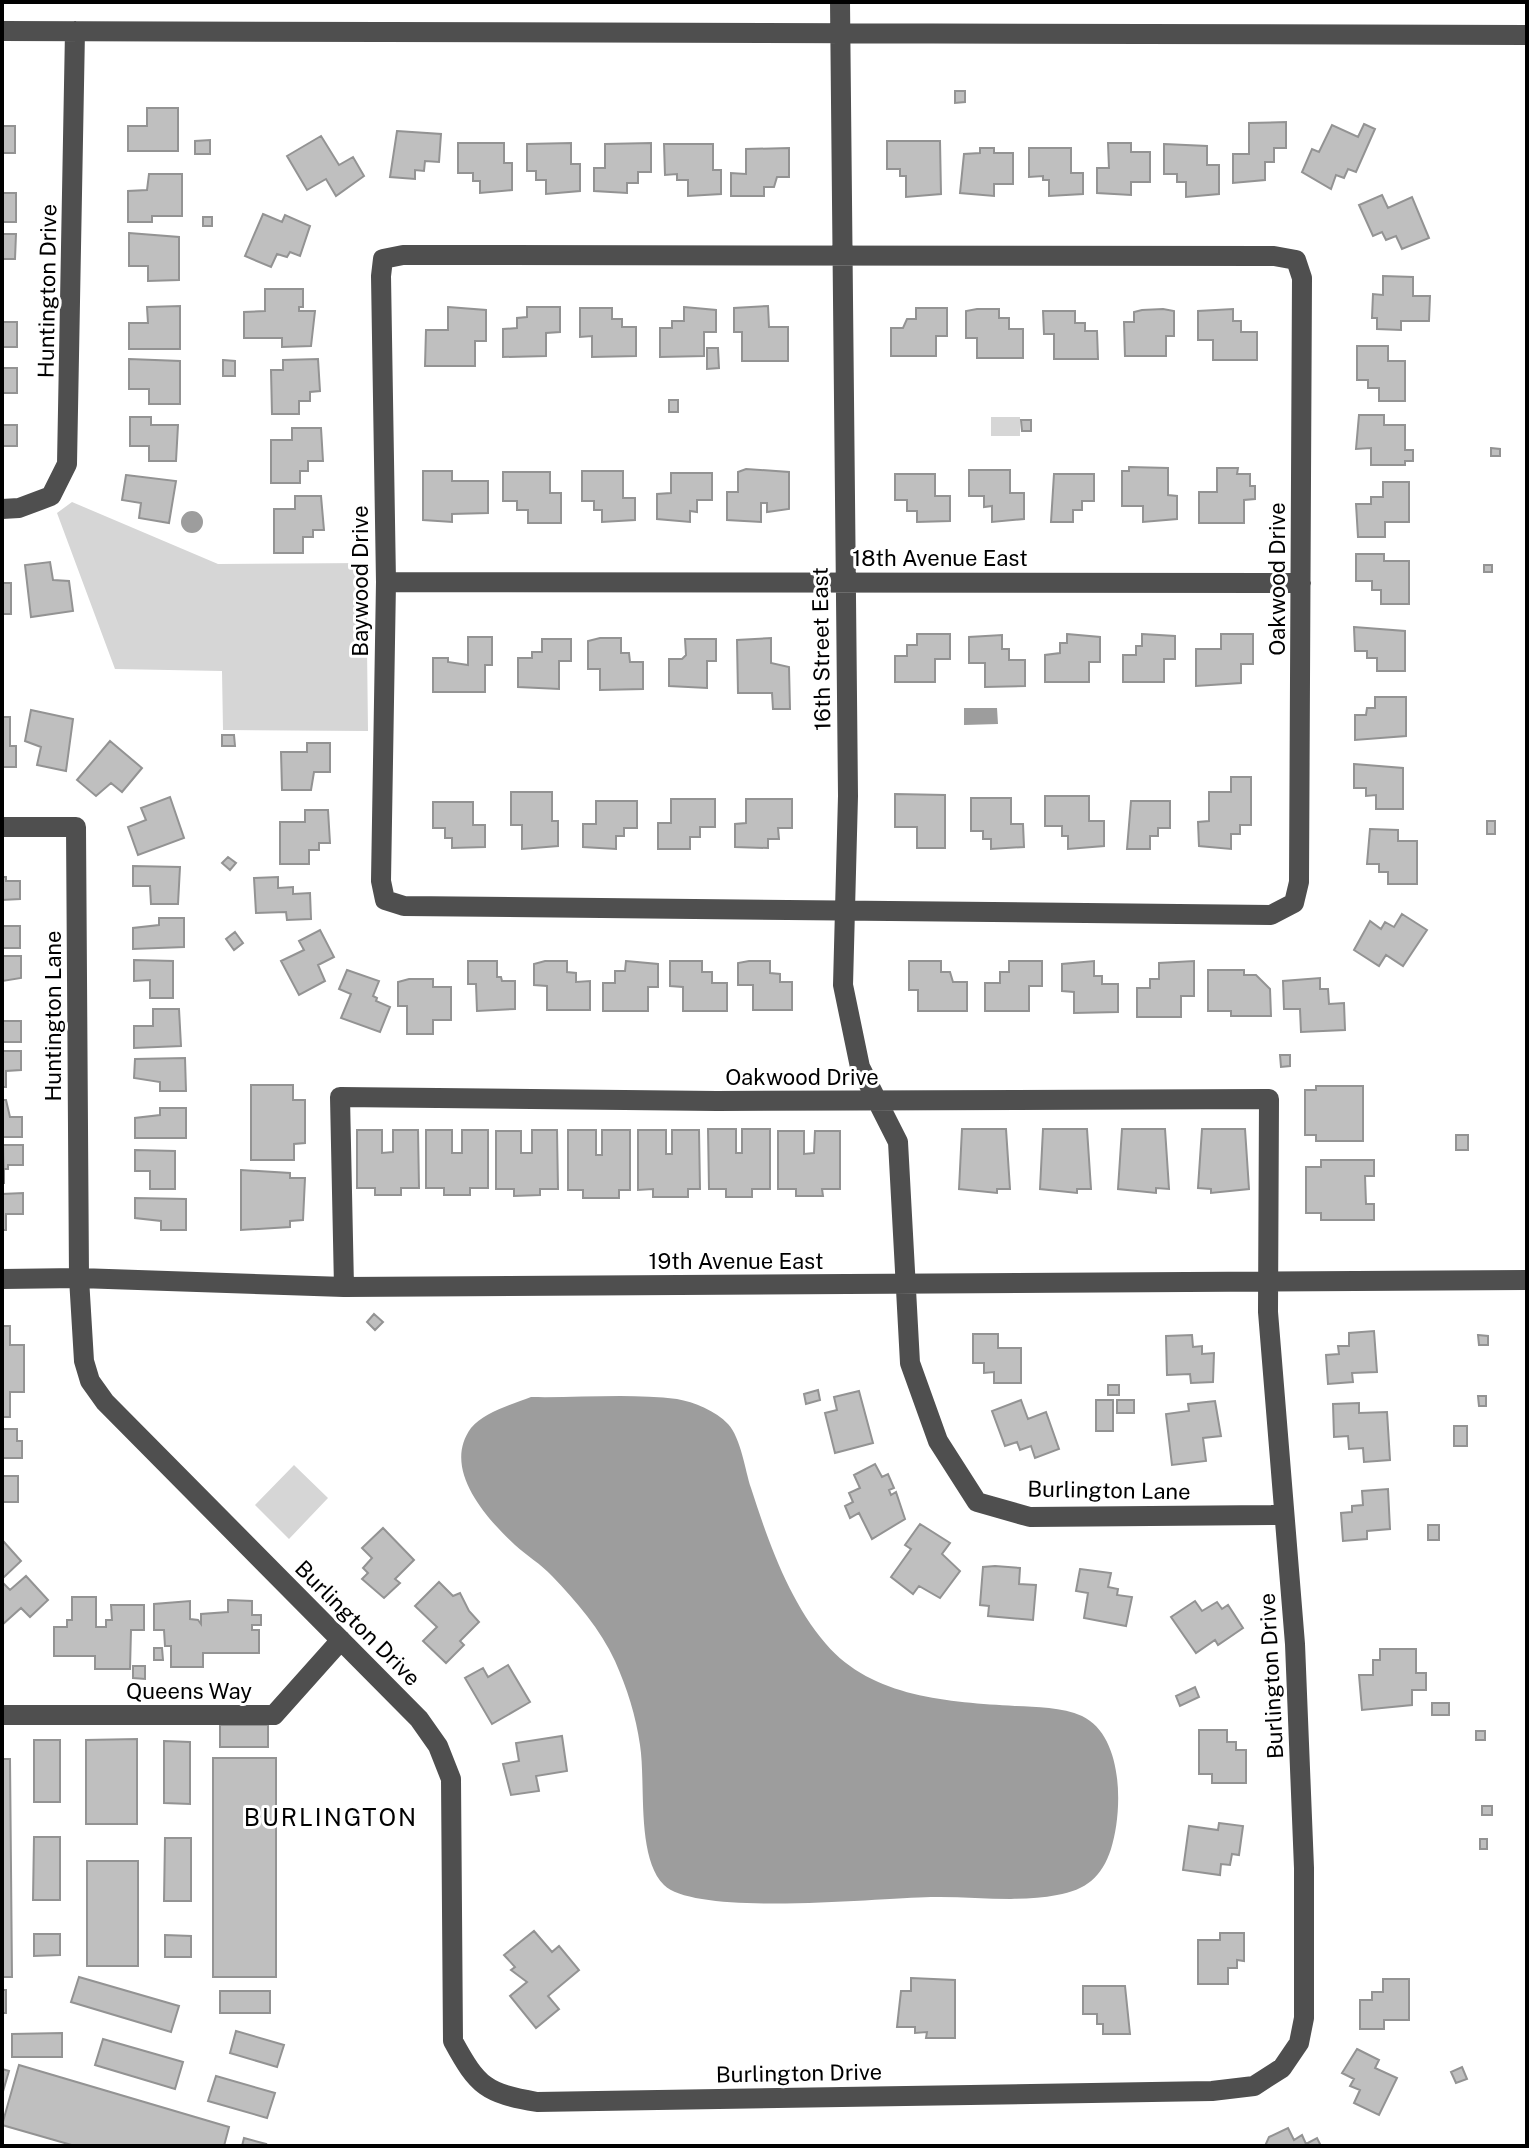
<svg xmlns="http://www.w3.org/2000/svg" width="1529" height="2148" font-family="'Public Sans',sans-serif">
<rect width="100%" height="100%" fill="#fff"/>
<path fill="#d6d6d6" d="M991,417H1020V436H991Z
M72,502L218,564L366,563L368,731L223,730L222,671L115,669L57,513Z
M294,1465L328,1498L289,1539L255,1505Z"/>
<path fill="#9d9d9d" d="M181 522a11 11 0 1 1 22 0a11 11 0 1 1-22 0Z
M964,708H997L998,724L964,725Z
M531,1397C578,1398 630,1393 677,1399C694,1402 716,1411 728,1424C741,1438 745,1470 751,1488C768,1541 789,1601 826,1644C872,1698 950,1702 1015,1706C1035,1707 1062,1707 1082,1716C1124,1736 1123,1811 1111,1849C1102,1877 1086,1890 1057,1895C1018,1903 972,1896 931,1897C879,1898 697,1917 664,1885C636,1857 646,1784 640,1745C636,1716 627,1688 615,1661C601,1630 576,1601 552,1576C541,1564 527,1556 515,1545C487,1519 441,1469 471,1428C484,1412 513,1404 531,1397Z"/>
<path fill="#bfbfbf" stroke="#939393" stroke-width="2" d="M955,91H965V102L955,103Z
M147,108H178V151H128V126H147Z
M1286,122V148H1274V162H1265V180L1233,183V154H1249V123Z
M1364,124L1375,129L1356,172L1348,169L1344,178L1336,175L1331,189L1302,172L1312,149L1319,152L1332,125L1358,137Z
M2,126H15V153H2Z
M397,131L441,134L439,162L425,161L424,171L415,170V179L390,177Z
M321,136L339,165L353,157L364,176L336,196L326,179L307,190L287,156Z
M210,140V154H195V141Z
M887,141H940L941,194L906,197V176H900V169H887Z
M458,143H504V163H512V190L480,193V181H473V173H458Z
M571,143V164H580V191L546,194V180H536V171H527V144Z
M651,143V172H638V183H627V193L594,191V168H605V144Z
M1108,143H1131V152H1150V182H1131V195L1097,193V168H1109Z
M664,144H713V170H721V194L688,196V180H677V174L665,175Z
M1164,144L1207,146V165H1219V194L1186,197V182H1177V174H1164Z
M789,148V177H777L774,187H764V196H731V173L746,174V149Z
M980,148H994V153H1013V184H994V196L960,193L964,154L980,153Z
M1029,148H1071V173H1083V194L1049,196V180H1043V176L1029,177Z
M149,174H182V216H152V222H128V191L147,190Z
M2,193H16V222H2Z
M1382,195L1388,208L1412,197L1429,238L1402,249L1396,236L1386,240L1382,232L1373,236L1359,205Z
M263,214L282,222L285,215L310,226L300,256L290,252L287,257L277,254L271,267L245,256Z
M203,217H212V226H203Z
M129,233L179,237V280L148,281V266H129Z
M2,234H16L15,259H2Z
M1383,276L1413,277V296H1430L1429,321H1401V330L1377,329V318H1372L1373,294L1383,295Z
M265,289H303V307H299V311H315L311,346L282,347V338H244V312L265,311Z
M180,306V349H129V323H148L147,307Z
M768,306L769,327H788V361H742V332H734V308Z
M448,307L486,310V341H475V366H425L426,330H448Z
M527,307H560V332L546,333V356L503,357V329L517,328V318L527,317Z
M684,307L716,310V332H704V356L660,357V328H672V321H684Z
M580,308H612V319H622V327H636V356L592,357V336L580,337Z
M916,308H947V336H936V356H891V328H903L907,319H916Z
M977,309H999V318H1009V329H1023V358H977V338H966V311Z
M1163,309L1174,311V336H1166V356H1125L1124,322H1134V312L1142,310Z
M1233,309V321H1241V332H1257V360H1213V340H1198V311Z
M1043,311H1075V323H1085V331H1097L1098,359H1054V334H1044Z
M2,322H17V347H2Z
M1357,346H1388V361H1405V401H1379V388H1368V380H1357Z
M707,348H718L719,368L707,369Z
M129,359L180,361V404H149V389H129Z
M318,359L320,391L310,392V401H299V414H272L271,370H283V360Z
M223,360L235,361V376H223Z
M2,368H17V393H2Z
M669,400H678V412H669Z
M1359,415H1384V425H1405V450H1413V461H1405V465H1371V448L1356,449Z
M130,417H151V425H178L176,461H149V446H130Z
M1021,420H1031V431H1022Z
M2,425H17V446H2Z
M292,428H321L323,461H308V471H300V483H271V440H292Z
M1491,448L1500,449V456H1491Z
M1129,467L1168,468V495L1177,496V519L1143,522V506H1122V471H1129Z
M1217,468H1238L1237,474H1250V486H1255V499L1244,500V523H1199V492H1217Z
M746,469L789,472V509L767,512V503H761V522L727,520V492H738V472Z
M969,470H1010V493H1024V519L992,522V506L984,507V496H969Z
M423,471H452V481H488V513L452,514V522L423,520Z
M582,471H623V498H635V520L602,522V510H594V501H582Z
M503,472H550V493H561V523H528V510H517V501H503Z
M671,473H712V500H697V512L690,511V522L657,519V494L671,493Z
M895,474H935V496H950V521L917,522V511H907V500H895Z
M1054,474H1094V501H1082V510H1073V522H1051Z
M126,475L176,481L169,523L139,518L141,503L122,500Z
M1383,482H1409V522H1385V537H1358L1356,504H1371V497H1383Z
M295,496H321L324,530H313V537H303V553H274V509H295Z
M1356,554H1384V561H1409V604H1381V590H1372V581H1356Z
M50,562L53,580L69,581L73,611L31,617L25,565Z
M1484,565H1492V572H1484Z
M2,583H11V614H2Z
M1354,627L1405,631V671H1377V658H1367V651H1355Z
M917,634H950V659H935V682H895V656H907V645H917Z
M1067,634L1100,637V662H1089V682H1045V655L1060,653V643H1067Z
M1142,634L1175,636V659H1164V682H1123V655H1136V646H1142Z
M1221,634H1253V664H1241V683L1196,686V649H1221Z
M1002,635V649H1009V660H1025V686L985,687V663H969V637Z
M468,637H492V665H485V692H433V658H448V662L468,665Z
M600,638H621V653H629L630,662H643V689L600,690V669H588V641Z
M771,638V663L789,667L790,709H773L772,693H738L737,640Z
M542,639H571V661H559V689L518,687V658H532V652H542Z
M685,639H716V661H707V688L669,686V659H682L686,655Z
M1375,697H1406V736L1355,740V715H1366L1367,708H1375Z
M31,710L73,719L66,771L37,765L41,747L25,741Z
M2,717H10V746H16V767H2Z
M222,735H234L235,746H222Z
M110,741L142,768L122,792L111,783L96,796L77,780Z
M307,743H330V772H314L311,790H282L281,752H307Z
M1354,764L1403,768V809H1376V795L1366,796V788H1354Z
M1231,777H1251V825H1240V834H1231V849L1199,846L1198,822L1209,821V792H1231Z
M511,792H552V821H558V846L522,849V825H511Z
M895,794L945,795V848H917V827H895Z
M1045,796H1089V821H1104V846L1068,849V836H1062V826H1045Z
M170,797L184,838L138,855L128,827L146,820L141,808Z
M971,798H1011V824H1023L1024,847L991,849V839H983V831H971Z
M671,799H715V827H700V837H690V849H658V823H671Z
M746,799H792V828H778L779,839H768V848L735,847V824L746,823Z
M596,801H637V828H624V836H616V849L583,847V824H596Z
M1131,801H1170V828H1158V836H1150V849H1127Z
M433,802H473V825H485V847L452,848V838H445V828H433Z
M305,810H328L330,843H319V850H309V864H280V822H305Z
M1487,821H1495V834H1487Z
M1370,829L1398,830V841H1417V884H1388V872H1379V864H1367Z
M228,857L236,863L230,870L222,863Z
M133,866L180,867L178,904H151L150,886H133Z
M2,877H6V881H20V899L2,900Z
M278,877V888L293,887V894L310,893L311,919L287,920L286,912L256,913L254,878Z
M2,909V926H20V948H2Z
M1402,914L1427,930L1403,966L1386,955L1379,966L1354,950L1370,921L1381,929L1385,922L1394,927Z
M159,918H184V947L133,949V928L159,925Z
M320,930L334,957L318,965L325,981L299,995L281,961L304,950L299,941Z
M235,932L243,943L234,950L226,939Z
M2,956H21V978L2,981V996Z
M134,960L173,961V998H150V980L134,981Z
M468,961H497V977H501L502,981H515V1009L477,1011L476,984H468Z
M545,961H567V972L576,973V982L590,981V1010H547V986L534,985V964Z
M626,961L658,964V987H648V1011H603V983H615V971H625Z
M670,961H702V972H712V983H727V1011H683V987L670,986Z
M749,961H770V973L780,974V982H792V1010H753V985H738V963Z
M909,961H941V972H950L953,982H967V1011H918V990H909Z
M1009,961H1042V986H1029V1011H985V983H1000V972H1009Z
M1094,961V976H1102V984H1118V1012L1074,1013V992L1062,991V964Z
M1194,961V996H1181V1017H1137V988H1150V979H1159V963Z
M347,970L379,981L373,996L377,998L376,1001L390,1007L380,1032L341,1018L351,994L339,989Z
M1208,970H1244V975H1256L1270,989L1271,1016H1231V1011H1208Z
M1320,978V989H1328L1329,1004L1344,1003L1345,1030L1301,1032L1300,1009H1284L1283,981Z
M409,979H433V987H451V1020H433V1034H407V1006H398V982Z
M2,1003L3,1021H21V1042H2Z
M153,1009H179L181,1046L134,1048V1026H153Z
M2,1051H21V1070L6,1071V1087H2Z
M1280,1055H1290V1066L1281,1067Z
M185,1058L186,1091H160V1082L134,1078L135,1059Z
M251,1085H293V1100H305V1143L294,1144V1160H251Z
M1316,1086H1363V1141H1316V1135H1305V1090H1316Z
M2,1100H6L10,1117H22V1137H2Z
M160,1108H186V1138H135V1118L160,1115Z
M708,1129H736V1153H742V1129H770V1189H752V1197H726V1189H709Z
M962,1129H1006L1010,1189H997V1193L959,1189Z
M1043,1129H1087L1091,1189H1077V1193L1040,1189Z
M1122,1129H1165L1169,1189L1156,1188V1193L1118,1189Z
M1202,1129H1245L1249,1189L1211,1193V1189L1198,1188Z
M357,1130H382V1153L393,1152V1130H418L419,1188H401V1195H375V1188H357Z
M426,1130H452V1153H462V1130H488V1188H470V1195H444V1188H426Z
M532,1130H557L558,1189H540V1195L514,1196V1189H496V1131H521V1153H532Z
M568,1130H596V1155H602V1130H630V1190H619V1198H583V1190H568Z
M638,1130H666V1154H672V1130H699L700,1189H688V1197H653V1189L638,1190Z
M778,1131H804V1154L814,1153L815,1131H840V1189H822L823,1196H796V1189H778Z
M1456,1135H1468V1150H1456Z
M3,1145H23V1165H8V1169H4V1184Z
M135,1150L175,1151V1189H150V1171H135Z
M1321,1160H1374V1176H1365L1366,1204H1374V1220H1321V1213H1306V1167H1321Z
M241,1170L290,1173V1178H305L303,1220L290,1221V1227L241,1230Z
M23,1193V1214H6V1230H2V1194Z
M135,1198L186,1199V1230H161V1221L135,1218Z
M374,1314L383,1322L375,1330L367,1322Z
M2,1326H10V1345H24V1392H10V1417H2Z
M1374,1331L1377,1372L1352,1373L1353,1382L1328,1384L1326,1355L1339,1354L1338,1346H1349V1333Z
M973,1334H998V1348H1021V1383H994V1372L984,1373V1363H973Z
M1192,1335L1193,1347L1202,1346V1354L1214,1353L1213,1382L1191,1383L1190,1374L1167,1375L1166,1336Z
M1478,1335L1488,1336V1345H1479Z
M1108,1385H1119V1395H1108Z
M818,1390L820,1400L806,1404L804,1394Z
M859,1391L873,1443L835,1453L825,1413L837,1410L834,1397Z
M1478,1396H1486V1406H1479Z
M1021,1400L1028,1419L1046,1412L1059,1449L1035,1458L1031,1446L1020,1450L1017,1442L1005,1446L992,1411Z
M1096,1400H1113V1431H1096Z
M1117,1400H1134V1413H1117Z
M1215,1401L1221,1436L1203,1438L1206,1461L1172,1465L1166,1414L1189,1411L1188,1404Z
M1359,1403V1413L1387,1412L1390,1460L1364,1462L1363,1448L1349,1449L1348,1436L1334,1437L1333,1404Z
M1454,1426H1467V1446H1454Z
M2,1429H17V1441H22V1458H2Z
M875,1464L882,1477L888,1474L894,1488L889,1490L891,1495L896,1492L905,1519L872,1539L859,1513L850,1518L845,1506L853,1502L849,1493L860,1488L854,1475Z
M2,1476H18V1502H2Z
M1388,1489L1390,1529L1367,1531V1539L1343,1541L1341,1513L1352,1512V1506L1363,1505L1362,1491Z
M920,1524L950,1543L942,1554L960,1571L940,1598L919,1586L913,1594L891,1577L911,1549L905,1545Z
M1428,1525H1439V1540H1428Z
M383,1528L414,1560L395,1579L400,1583L384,1598L362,1579L368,1573L363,1568L372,1558L362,1548Z
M4,1542L21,1561L2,1579V1544Z
M995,1566L1020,1568L1019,1584L1036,1585L1033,1620L988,1616L989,1606L980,1605L983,1567Z
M1080,1569L1111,1573L1108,1587L1118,1589L1117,1595L1132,1597L1126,1626L1084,1618L1088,1593L1076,1591Z
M26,1576L48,1600L30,1617L21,1608L2,1625V1582L10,1590Z
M439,1582L453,1596L460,1593L469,1611L479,1622L460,1641L464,1645L446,1663L423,1641L437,1627L415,1606Z
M72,1597H96V1627H106V1620H112L111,1605H144V1630H131L130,1669H95V1656H54V1627H67V1620H72Z
M228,1600L252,1601V1615H261V1625H252V1630H259V1653H203V1667H171V1646H165L164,1630H154V1604L190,1601V1619L198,1620L201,1624V1614L228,1612Z
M1195,1601L1202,1611L1217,1602L1222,1609L1228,1605L1243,1628L1218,1645L1215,1640L1196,1653L1171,1617Z
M154,1648H162L163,1660H154Z
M1380,1649H1416V1673H1426V1690H1412V1705L1362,1710L1359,1675H1373V1660H1380Z
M508,1665L530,1702L492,1724L465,1678L483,1668L488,1677Z
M133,1666H145V1679L133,1678Z
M1195,1687L1199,1697L1180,1706L1176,1696Z
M1432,1703H1449V1715H1432Z
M220,1725H268V1747H220Z
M1199,1730H1227V1742H1236V1750H1246V1783H1212V1774H1199Z
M1476,1731H1485V1740H1476Z
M562,1736L567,1771L536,1776L539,1791L511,1795L503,1764L519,1761L516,1743Z
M137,1739V1824H86V1740Z
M34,1740H60V1802H34Z
M164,1741L190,1742V1804L164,1803Z
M213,1758H276V1977H213Z
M2,1759H10L12,1977H2Z
M1482,1806H1492V1815H1482Z
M1219,1823L1243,1826L1239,1855L1232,1854L1230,1865L1221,1864L1220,1875L1183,1870L1189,1826L1218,1830Z
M34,1837H60V1900H33Z
M165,1838H191V1901H164Z
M1480,1839H1487V1849H1480Z
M87,1861H138V1966H87Z
M534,1931L552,1952L559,1946L579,1970L548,1996L559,2009L536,2028L510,1996L527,1982L511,1970L515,1967L504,1955Z
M1220,1933H1244V1961L1237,1960V1968H1228V1984H1198V1940H1220Z
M34,1934H60V1955L34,1956Z
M165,1935L191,1936V1957H165Z
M79,1977L179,2006L171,2032L71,2002Z
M911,1978L955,1980V2038H926L927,2032L915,2033V2027H897L901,1991H911Z
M1383,1979H1409V2020H1384V2029H1360V2000H1372V1992H1383Z
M1083,1986H1125L1130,2034H1103V2024H1097V2014H1083Z
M2,1990H6V2013H2Z
M220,1991H270V2013H220Z
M236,2031L284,2045L277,2067L230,2053Z
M62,2033V2057H12V2034Z
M103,2039L183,2062L175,2089L95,2065Z
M1357,2049L1379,2060L1375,2068L1397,2078L1379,2115L1354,2103L1360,2090L1350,2086L1354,2079L1342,2073Z
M19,2065L229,2127L224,2146H75L2,2125Z
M1462,2067L1467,2079L1456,2083L1451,2072Z
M2,2069L9,2071L2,2095Z
M216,2076L275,2093L267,2118L208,2101Z
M1288,2128L1294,2140L1302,2135L1306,2144L1317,2138L1321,2146H1265L1269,2137Z
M244,2138L266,2144L265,2146H242Z"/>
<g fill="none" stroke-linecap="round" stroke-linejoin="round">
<path stroke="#4f4f4f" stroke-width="20" d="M840,2L848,796L843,985L860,1067L898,1142L910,1363L938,1441L977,1502L1030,1517L1284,1515
M2,31L1527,35
M403,255L1274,256L1296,260L1302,278L1299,882L1294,903L1271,915L404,906L385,900L381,881L386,582L381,276L383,259Z
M2,509L19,508L51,496L67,464L75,31
M386,582L1301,583
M2,827H76L79,1278L84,1361L90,1381L105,1402L419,1719L438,1746L451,1779L453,2041C478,2087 486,2093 537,2102L1212,2091L1254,2086L1282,2068L1299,2043L1304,2018V1868L1295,1644L1268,1312L1269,1099L717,1101L340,1097L344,1287
M2,1279L79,1278L344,1287L1527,1280
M2,1715H274L341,1640"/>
</g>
<g text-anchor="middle" stroke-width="6" stroke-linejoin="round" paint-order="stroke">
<g font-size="22" fill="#000" stroke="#fff">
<text transform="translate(47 291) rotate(-89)" y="8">Huntington Drive</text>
<text x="940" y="566">18th Avenue East</text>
<text transform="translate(1277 579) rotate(-90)" y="8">Oakwood Drive</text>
<text transform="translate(360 581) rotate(-90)" y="8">Baywood Drive</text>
<text transform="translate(821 649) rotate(-91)" y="8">16th Street East</text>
<text transform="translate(53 1016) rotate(-90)" y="8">Huntington Lane</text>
<text x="802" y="1085">Oakwood Drive</text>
<text x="736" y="1269">19th Avenue East</text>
<text transform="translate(1109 1490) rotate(1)" y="8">Burlington Lane</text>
<text transform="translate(358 1623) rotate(45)" y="8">Burlington Drive</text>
<text transform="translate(1271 1676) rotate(-93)" y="8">Burlington Drive</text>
<text x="189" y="1699">Queens Way</text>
<text transform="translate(799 2073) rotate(-1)" y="8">Burlington Drive</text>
</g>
<g font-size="24" letter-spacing="2" fill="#000" stroke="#fff">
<text x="331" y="1826">BURLINGTON</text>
</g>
</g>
<rect width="1529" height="2148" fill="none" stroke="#000000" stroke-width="8"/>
</svg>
